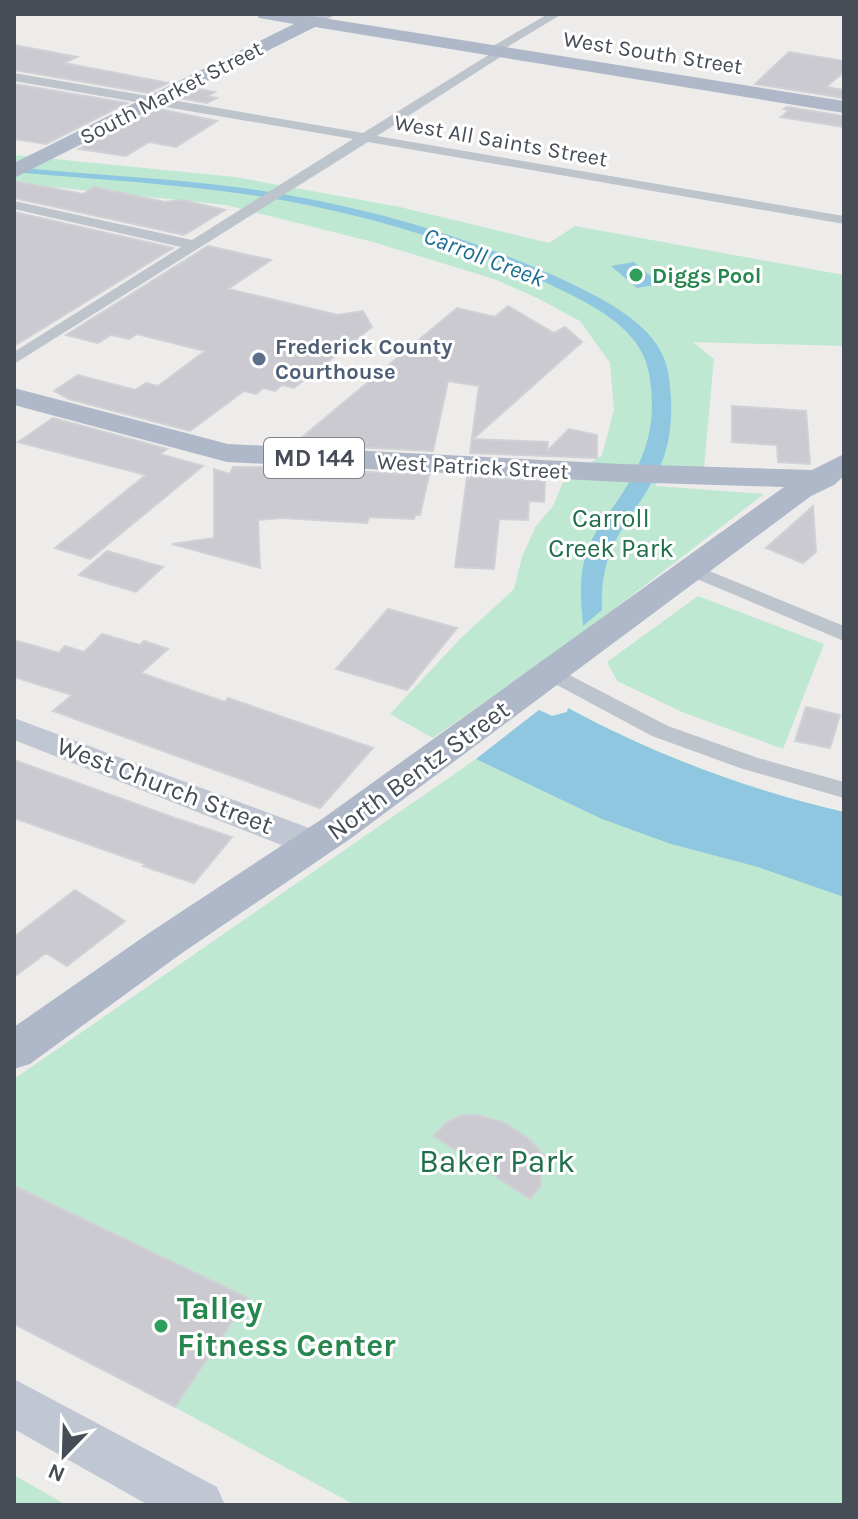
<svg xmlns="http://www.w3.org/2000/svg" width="858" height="1519" font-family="Karla,sans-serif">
<rect width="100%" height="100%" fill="#eeeceb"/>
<path fill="#bee8d2" d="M14,155L235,177L400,207L549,243L575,226L844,275V346L693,342L714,359L704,468L658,467L656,486L764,494L579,636L433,738L390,714L460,639L514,589L522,557L536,526L553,506L563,482L602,455L614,410L610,363L580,321L537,298L494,279L373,242L226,205L14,183Z
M698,596L824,644L783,749L682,712L617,681L607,662Z
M568,708C655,755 748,789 844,812V1505H355L14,1320V1079L476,759L539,710L553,716L567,712Z
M14,1475L66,1505H14Z"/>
<path fill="#90c7e0" d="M14,167C82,174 151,177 219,185C339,199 458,231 568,282C605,300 661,327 668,372C673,401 673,434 662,462C637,520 599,536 602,610L583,626C581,600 578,574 588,549C594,532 606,517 616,503C646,459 658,426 649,373C641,326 586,302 549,284C444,235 328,203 213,190C147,182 80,178 14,172Z
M634,262L660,284L637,288L611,266Z
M568,708C655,755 748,790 844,812V897L758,867L671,844L602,819L476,759L539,710L552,716L567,712Z"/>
<path fill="#cacad0" stroke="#d0d1d6" stroke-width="2" d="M14,45L77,57L64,63L168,83L148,93L14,70Z
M789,52L844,61V72L826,87L844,90V98L755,84Z
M14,84L127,103L46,144L14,139Z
M198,89L215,92L208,96L217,98L207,103L179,98Z
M787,107L844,116V127L781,117L789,110L784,109Z
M159,109L217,121L176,147L149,142L126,156L79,149Z
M14,181L83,194L94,187L165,202L182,200L225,210L184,235L14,198Z
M14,212L173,248L14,346Z
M208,246L271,260L228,289L338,315L363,311L372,327L294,388L282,385L275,391L263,388L256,394L244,391L190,431L69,399L54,391L78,375L135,390L146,383L158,386L205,351L137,334L129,339L111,335L98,343L66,335Z
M508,306L554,333L565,327L582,342L473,439L548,442L547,451L569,429L597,435V458L470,453L479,386L448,381L433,451L294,444L457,308L495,317Z
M732,406L806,411L810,464L778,462L777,445L732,442Z
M53,418L167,449L160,454L203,466L90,559L55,548L146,475L18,442Z
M233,467H267L429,475L420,515H415L414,519L369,517L367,523L281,518L258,520L260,568L172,544L214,538V469L230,474Z
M467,477L545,481L544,502L529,501L528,520L499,519L494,569L455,567Z
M813,506L816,552L803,563L766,548Z
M107,551L163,567L136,592L79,575Z
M388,609L457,628L407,690L336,669Z
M102,634L140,645L144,641L168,649L141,673L225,702L228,698L373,748L320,808L53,711L72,695L14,677V640L59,653L65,646L84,652Z
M806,707L840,715L830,748L795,741Z
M14,760L175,818L232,837L194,883L143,866L145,864L14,818Z
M75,890L125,921L67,966L46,953L14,977V937Z
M478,1115L505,1123L529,1139L544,1155L540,1187L530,1199L434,1136L446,1123L459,1116Z
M14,1186L248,1298L175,1407L14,1324Z"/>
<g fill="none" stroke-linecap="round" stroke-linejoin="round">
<path fill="#bec4cc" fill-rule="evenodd" d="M548,14H562L504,49L505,54L377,136L844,216V224L368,142L14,364V352L181,247L14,209V201L192,240L353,139L14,81V73L363,133L490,54L486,51L488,49Z
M692,564L844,626V641L685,574L682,570Z
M552,666L668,726L758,758L844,782V798L740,768L652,736L544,678L541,673L544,668Z"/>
<path fill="#c0c7d3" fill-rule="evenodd" d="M316,14H336L318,25H306V19Z
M14,718L328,835L333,844L328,853L315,856L302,853L14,740Z
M14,1379L217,1487L225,1505H148L14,1429Z"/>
<path fill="#aeb8c8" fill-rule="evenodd" d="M256,14H298L844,101V113L315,27L14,178V163L294,24L259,18Z
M14,388L228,444L622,464L812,470L844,454V476L834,485L811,496L350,839L182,953L30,1064L14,1069V1027L152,931L322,819L784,487L622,482L227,462L14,405Z"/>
</g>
<g fill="#2e9e5b" stroke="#fff" stroke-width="3">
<circle cx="636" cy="275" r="8"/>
<circle cx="161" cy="1326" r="8"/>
</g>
<circle fill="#5c6f8a" stroke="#fff" stroke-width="3" cx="259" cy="359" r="8"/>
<g text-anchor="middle" stroke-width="6" stroke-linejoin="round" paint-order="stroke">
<g font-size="22" fill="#464d56" stroke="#fff">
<text transform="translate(653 52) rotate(9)" y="8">West South Street</text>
<text transform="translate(171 92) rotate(-27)" y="8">South Market Street</text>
<text transform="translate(501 140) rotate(10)" y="8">West All Saints Street</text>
<text transform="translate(473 466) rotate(3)" y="8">West Patrick Street</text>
</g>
<g font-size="22" font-weight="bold" fill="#27864d" stroke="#fff" text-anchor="start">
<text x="652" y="283">Diggs Pool</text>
</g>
<g font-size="22" font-weight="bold" fill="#4e5e75" stroke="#fff" text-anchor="start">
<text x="275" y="354">Frederick County<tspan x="275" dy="25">Courthouse</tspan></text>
</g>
<g font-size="24" font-style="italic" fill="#1c6e93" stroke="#fff">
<text transform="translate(484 257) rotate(21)" y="8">Carroll Creek</text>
</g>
<rect fill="#fff" stroke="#7e8289" stroke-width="2" x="264" y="438" width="100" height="40" rx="6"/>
<g font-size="24" font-weight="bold" fill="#464d56">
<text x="314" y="466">MD 144</text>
</g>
<g font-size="26" fill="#216e4f" stroke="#fff">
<text x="611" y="527">Carroll<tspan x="611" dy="30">Creek Park</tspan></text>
</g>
<g font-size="26" fill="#464d56" stroke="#fff">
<text transform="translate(418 770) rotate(-36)" y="9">North Bentz Street</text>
<text transform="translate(165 785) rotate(21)" y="9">West Church Street</text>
</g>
<g font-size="32" fill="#216e4f" stroke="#fff">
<text x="497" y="1172">Baker Park</text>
</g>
<g font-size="32" font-weight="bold" fill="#27864d" stroke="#fff" text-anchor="start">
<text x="177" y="1319">Talley<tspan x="177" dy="37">Fitness Center</tspan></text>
</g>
</g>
<rect width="858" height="1519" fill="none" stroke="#464d56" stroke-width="32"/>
<g transform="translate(64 1455) rotate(203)" stroke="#ffffff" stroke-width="6" paint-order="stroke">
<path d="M0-6L14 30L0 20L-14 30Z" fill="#464d56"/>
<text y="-12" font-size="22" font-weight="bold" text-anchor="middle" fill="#464d56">N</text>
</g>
</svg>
